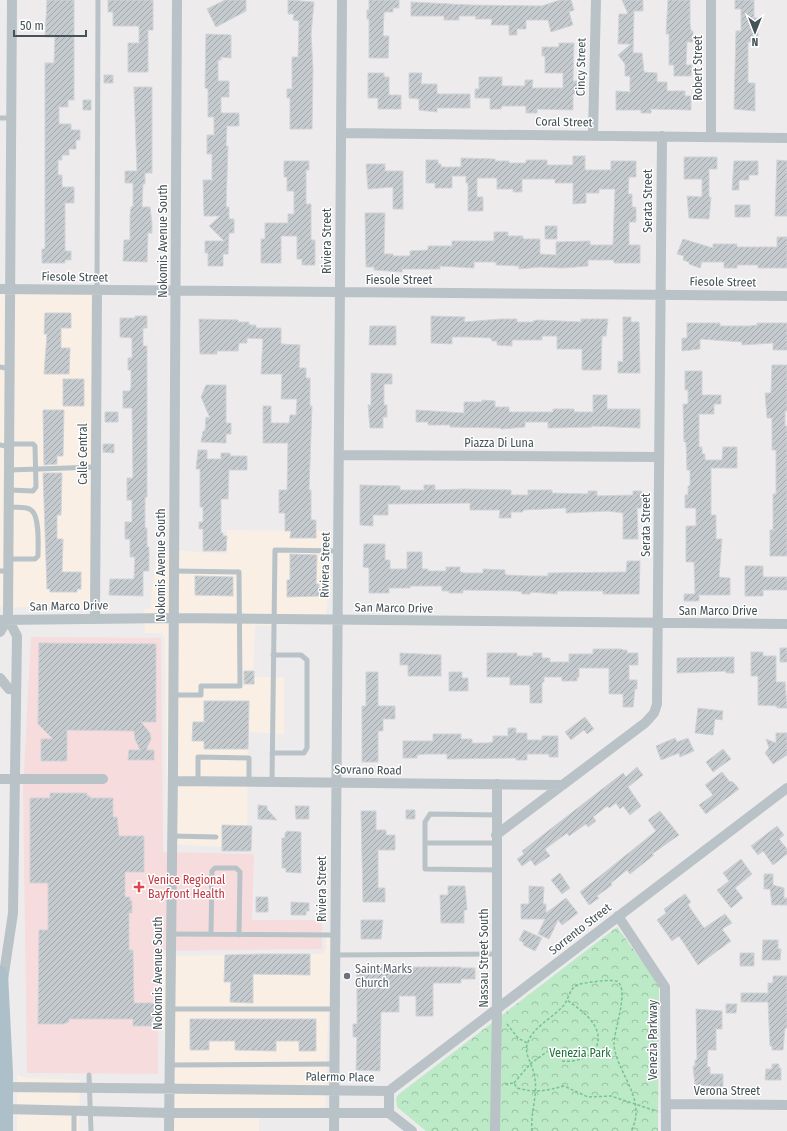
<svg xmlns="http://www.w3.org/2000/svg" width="787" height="1131" font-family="'Fira Sans Condensed',sans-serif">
<defs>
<pattern id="forest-crowns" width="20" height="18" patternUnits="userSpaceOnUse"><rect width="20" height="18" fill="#bce9c6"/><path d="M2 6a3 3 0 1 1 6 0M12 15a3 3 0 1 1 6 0" fill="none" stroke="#9bbfa4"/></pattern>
<pattern id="building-hatch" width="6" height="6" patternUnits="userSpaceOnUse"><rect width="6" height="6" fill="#c5cace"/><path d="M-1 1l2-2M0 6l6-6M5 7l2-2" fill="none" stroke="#a2a7aa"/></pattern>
</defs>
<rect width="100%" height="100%" fill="#eeebec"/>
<path fill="#f9efe4" d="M95,287L92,608L0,607V290Z
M227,530L327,531L330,583L325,622L255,626L253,677H284V734L248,732L247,848L167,844L165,638L162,633H145L144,609H150L157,549L227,554Z
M326,937H331L325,1107L259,1115V1131H166L163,956L322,954L326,950Z
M17,1075L27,1078L80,1080L79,1131H17Z"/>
<path fill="#f7dcde" d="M31,637L161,638L163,852L254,854L252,920H322V949L159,951L158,1074L27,1073L23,789Z"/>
<path fill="url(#forest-crowns)" d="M617,927L659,984L658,1131H426L397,1107L396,1098L399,1094Z"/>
<path fill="url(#building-hatch)" stroke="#d0d3d7" d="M47,0H74V100H68V107H59V124H71V130H80V140H76V149H69V155H62V160H58V175H62V187H74V203H65V251H71V260H65V263H42V249H45V63H54L55,37H45Z
M108,0H153V30H148V72H128V43H139V26H113V12H108Z
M225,0H246V11L216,27L207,9Z
M288,0L314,2L311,34L313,69L312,129H290V98H287V89H292V57H298L299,21L293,20L294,14H288Z
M369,0H399V8H393V12H384L383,36H389L388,58H369V19H367V10H369Z
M560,0H571L574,10L569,12L573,25L551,32L548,20H526V29H517V35H509V25H491L492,19H475L476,16H459V20H444V16H411V2L470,5L542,6Z
M622,0H643V11H634L633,53H642L644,72L657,73V82H667V91H685V96H691V110L651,109V113H641V110H616V91L630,92V76H625V64L618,55L631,44H618L619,14H628Z
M668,0H690V23L691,31H693V42H687L686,65H692L691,76H674V65H669V34H666Z
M735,0H754V18H758V42H748V83H755V111L734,109L736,31H741V9H735Z
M206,34L231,35V58L221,57V60H218V81H229V97H221V113H239V126H227L226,146H228L226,207H229V219H234V233H229L228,254H223V266H208V253H205V241H224L209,226L220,216H204L203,180H212V154H207V135H214V117H208V89L205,88Z
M559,43H574L573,81H577L576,94H573V110L537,109V113H526V106H502L501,109H490V98H475V89H479V77H502V86H525V80H533L532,88H563V73H545V56H542V47H559Z
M368,73H384V77H389V95H401V109H378V98H368Z
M409,73H422L421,84H437V94H470V108H437V112L419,110V99L409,98Z
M104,75H113V83H104Z
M134,87H152V173H145V184H143L142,207H150L152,224V233H148L147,262L123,261L124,240H130V215L131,207H133V183H125V171H137Z
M83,100H91V110H83Z
M573,156H585V170H611V161H636V177H629L628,194H632V207H636V222H629V245H640V263H614V260H588V266L563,268L540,267L519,269V266L496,265V262H474V268L440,266V269H402V272L374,270V267H366L365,213H385L384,254H393V256H410V251L428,250V246H452V241H494V232H508V236H523V239H540V254L556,255V242L590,241V245H613L615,189H599V193H586V203L573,204V183H555V179H522V192H513V189H497V178H477V197H483V211H468V183H466V176H452V188H435V183H426V160H438V164H441V167H461V158L495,159V161H509V163H526V160H547V165H573Z
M684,157H717V169H709V197H711L709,219L689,218L687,196L702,197V179H684Z
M777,160L787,161V216H775Z
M284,161H309V170H306V204H311V240H315V265H302V259H297V236H281V263H261V239H265V223H288V214H294V191H287V177H284Z
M734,161H758V175H749V180H739V190H732Z
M366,164H385V171H403V209H393V187L368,189Z
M735,205H750V217H735Z
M545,226H557V239H545Z
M777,237H787V268H758V265H737V268H724V262H702L700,268L689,264V262L683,260L684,256L677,254L683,239L713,248V244H737V247H777Z
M45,313H71V328H61V348H70L69,374H44L47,334H44Z
M135,316H147V328H143V346H147V497H145V528H147V547H149V571H143V596L109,595L110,579H134L135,557H130V539H125V522H132V500H127V478H133L132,408H123V391H130L131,387V370H128V358H132V338L120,337V318H135Z
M431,316L465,317L464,322L501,319H517V322H533V321L538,320L581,322V319H608L606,336H602L601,370H582V349H557V336H542V340H512V346L497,345V341H492L491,338L470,337H452V344L431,343Z
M623,317H631V322H639L640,373H618V361L623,362Z
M199,319L238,320V322H249V325H256V328H281V344L300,345L299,368H306V378H310V406H312L309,490H311V520H316V538H290L291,531H285V513H279V490H287L288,443H263V406H271V423H289L290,415H296L297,399H281L282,374H261L263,339L247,338V343H239L238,351H217V354H200Z
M687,323H720V326H749L757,325V323H787V350H773V343L742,345V342L700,339V349L682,351V338H687Z
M370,326H396V345H369Z
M772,365H787V411H785V426H787V556H770V530H773V494H776V450H772V418H767L765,393H771Z
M685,371H702V395H721V404H714V414H699V447H702V454H705V460H722L723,447H737V468H711V515H716V539H722L719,577L730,578V595H699V601H684V594H695L694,562H686V526H696V508H685V495H688V486H690V470H687L686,442H684L683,404H688V390H685Z
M371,373L392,374V384H384V405H387V417H383V428H370L368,405H371Z
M63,379H84V406H63Z
M206,385H226V423H231V434H226V443L201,442L203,431H205L206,417L210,418L201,397Z
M593,395H607V409H640V428L592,426V427L548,428V422H525V427L501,429V428L450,427V425H428V422H416V410L464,413V402H482V400L495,401V407H509V412H553V409H574V412H593Z
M43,410H64L63,456H57V464L44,465Z
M105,412H118V422H105Z
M103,444H114V453L103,452Z
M198,450H207V459H221V453H230V456H247V470H229L228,499H221V533H223V536H227L226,551H203V529H199V522H203V507H200V469H196Z
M43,473H62L61,515H57V539H63L62,572H81V589H77V592H50V589H47Z
M360,485L400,486V490H424V485H435V490L464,489L511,490V495H528V490H552V493L588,494V491H597V496L633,495V491H642V508H637L638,539H623V513L608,511L566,513V508L523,510V512H511V518H499L500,510H470V503L388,504V515H373V526L360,525Z
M364,544H385V560H390V569H407V552H422V569H428V571H446V567H460V572H463V573H483V569L505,570V574L507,575L531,576H548V573L626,572L627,561H640L639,594H603V591H557V594L530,592V594H522V592L517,591L463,590V593H449V591H442V586H410V588H389V593H369V568L363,567Z
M290,554L317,555L316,584H319V596L287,597V580H290Z
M745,566H763V577H787V590H763V596H745Z
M195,576L233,577V596L195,595Z
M39,643L156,644V722H141L150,733L151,739L146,750H154V760H128L129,750H140L135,739L134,731L67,730V761H41V739H53L38,724Z
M780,648H787V662H780Z
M593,649H622V650H627V653H638V665H629V680H637V689H635L633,707H623V694H609V668H579V677H577V681H562V677H544V682H542V703H530V685H510V677H487V653H517V656H533V653H542V658H550V662H569V654H593Z
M751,652H763V656H776V682H785L787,708H777V706L758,705V676H751Z
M400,653L441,655V676H408V665H400Z
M734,657V673H726V671L677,673V658Z
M244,671H254V684H244Z
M366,672H378V706H395V719H383V731H378V762H362V706H366Z
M449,672H462V678H468V691H449Z
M204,701H249L248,749H204V741H192L193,722H204Z
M698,708L723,711L722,720L715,719L713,735L695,733Z
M585,717L594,729L587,734L584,730L571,740L565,732Z
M508,728H516V733H527V740H542V736H558V757H549V754H527V760H516V758L447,759V754H425L417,755V758H403V741H433V734H461V739H472V743H487L493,742V736H508Z
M776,733H787V755L773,764L765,753L769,748L766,739L776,743Z
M675,738L677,742L688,738L694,751L680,757L679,753L661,760L656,746Z
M723,749L731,759L713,772L706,762Z
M637,767L643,775L628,787L641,806L630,815L623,806L620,809L616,803L609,808L607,806L593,817L596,821L588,827L586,824L569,836L567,833L545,849L550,856L535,866L531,860L522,866L517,859L524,854L522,851L623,773L626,777Z
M722,772L730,782L731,781L734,783L739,789L706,814L699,805L713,795L705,785Z
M50,793H87V796H90V798H113V817H117L119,836H144V872H125V897H130V901H132V913H129V950H133L134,1003H155V1018H152V1026H133V1019H69V1022L63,1024H38L39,930H48V883H30V798H50Z
M258,805L267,806V809L277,820L258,819Z
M295,806H309V819H296Z
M406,810H415V819H406Z
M361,811H376V830H386V835H395V850H378V888H385V902H363Z
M660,811L679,835L652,854L654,855L630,874L627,870L611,883L612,885L597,896L599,898L589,905L580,892L656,831L648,820Z
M222,825L252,826L251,851H222Z
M777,826L784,835L779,839L787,849V854L773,865L763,851L758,855L751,846Z
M287,831L301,832V873L286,872V868H282V838H285V833Z
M741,859L752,874L735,888L743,898L731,908L717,890L729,881L723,873Z
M560,873L570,888L562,894L551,880Z
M764,874H773V885L784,888V898H787V905H772L770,889H764Z
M448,886H465L467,910H464V923H441L440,895H448Z
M529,886L544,887L543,904H546V913L566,898L578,913L562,925L558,920L549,939L538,934L545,919H521V904H529Z
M685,894L691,902L688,905L704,928L725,914L732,923L722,929L731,941L698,965L679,936L672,941L657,920L666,913L664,909Z
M256,897H268V912H256Z
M291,902L309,903V911H306V915H291Z
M361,920H383L381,939H361Z
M524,930L542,938L535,951L523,945L524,943L519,940Z
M763,940H778V949H781L780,960H762Z
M740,953H754V966H740Z
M261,954H310V975L253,974V1003L230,1002L231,982H224L225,955Z
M357,967H461V968H475V979H461V983H433V1016H416V996H399V1012H381L380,1071L356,1070L357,1037H353V1024H357Z
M773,976H787V1028H785L783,1050H772V1046H770L768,1002H741V993H768V983H773Z
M726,1004H737L736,1013H726Z
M696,1009L722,1011V1029H716V1050H708L707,1067H710V1074H723V1087L695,1085L693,1066H695V1060H697Z
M190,1019H316V1051H299V1041H276V1051L235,1050V1041H209V1050H190Z
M772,1064H779V1068H781V1080H765L766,1069H772Z"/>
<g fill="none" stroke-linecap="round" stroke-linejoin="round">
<path stroke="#77c491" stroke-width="1.5" stroke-dasharray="3 2" stroke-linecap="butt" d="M507,1024L518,1038L527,1043
M562,1061C579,1063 604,1054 597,1031C592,1017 578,1008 567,1000
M514,1083L530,1064L548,1051
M505,1084L514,1083L517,1088C536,1093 546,1091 564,1086L588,1097L611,1096L656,1111
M532,1131C530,1112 539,1093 534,1074C532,1063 523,1053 528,1042C534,1026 553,1018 564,1005C569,998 569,990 577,985C580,983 612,979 616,981C631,987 613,1032 614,1045C617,1074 648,1100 631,1131"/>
<path stroke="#b8c2c7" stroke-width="5" d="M0,118H11
M97,290L98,0
M0,367L10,369
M0,445L10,447
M9,470L96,467
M9,490L33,491L36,487L35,446L33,444H10
M9,559H35L38,556C38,546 40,516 31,510C26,506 15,508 9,507
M0,571H9
M173,695H201V686H240L239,572L174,571
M272,753H304L307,748V660L301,655H273
M198,781V757L249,758V782
M272,782L275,550L338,551
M172,836L216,837
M425,843V822L430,814L497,815
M496,843H425V869L496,870
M171,934L335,935
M211,934L212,871L215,868H236L240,872L239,935
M335,955L497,954
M171,1009H334
M170,1065L334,1064
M89,1075L91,1131
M74,1110V1131"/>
<path stroke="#b8c2c7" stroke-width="10" d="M341,133L787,138
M593,135L596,0
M711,137V0
M0,289L787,296
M339,455L659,457
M95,618L97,290
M0,620L174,618L787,624
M0,632L8,619
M0,678L9,689L16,690
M0,779H103
M173,781L563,785
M496,835L645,723L654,713L657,704L662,136
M618,916L665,987L666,1131
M3,980L13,913L17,636L8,619L12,0
M5,1087L389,1091
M389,1091L787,788
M666,1104L787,1105
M5,1109L169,1113H389V1091
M389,1113L412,1131
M169,1131L173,770L177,0
M334,1131L342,0
M495,1131L497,1010V784"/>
<path stroke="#adc0c9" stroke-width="16" d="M0,974L5,1073V1131"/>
</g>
<path fill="#e0444e" stroke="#fff" stroke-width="1.5" d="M137 881h4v4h4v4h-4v4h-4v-4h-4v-4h4z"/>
<circle fill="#6b7280" stroke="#fff" stroke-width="1.5" cx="347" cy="976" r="4"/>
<g text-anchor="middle" stroke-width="3" stroke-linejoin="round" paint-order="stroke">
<g font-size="12" fill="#455257" stroke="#fff">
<text transform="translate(581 67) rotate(-89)" y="4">Cincy Street</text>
<text transform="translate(698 68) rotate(-90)" y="4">Robert Street</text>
<text transform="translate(564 122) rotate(1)" y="4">Coral Street</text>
<text transform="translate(648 201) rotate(-90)" y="4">Serata Street</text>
<text transform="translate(163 241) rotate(-90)" y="4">Nokomis Avenue South</text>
<text transform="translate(327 241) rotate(-90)" y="4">Riviera Street</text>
<text transform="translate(75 277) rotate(1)" y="4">Fiesole Street</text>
<text x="399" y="284">Fiesole Street</text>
<text transform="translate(723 282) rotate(1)" y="4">Fiesole Street</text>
<text x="499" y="447">Piazza Di Luna</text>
<text transform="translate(83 454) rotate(-90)" y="4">Calle Central</text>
<text transform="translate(646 525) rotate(-90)" y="4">Serata Street</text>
<text transform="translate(161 565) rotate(-90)" y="4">Nokomis Avenue South</text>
<text transform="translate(325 565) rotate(-89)" y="4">Riviera Street</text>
<text transform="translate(69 606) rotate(-1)" y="4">San Marco Drive</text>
<text transform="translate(394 608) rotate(1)" y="4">San Marco Drive</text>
<text x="718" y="615">San Marco Drive</text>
<text transform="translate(368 770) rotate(1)" y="4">Sovrano Road</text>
<text transform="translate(322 889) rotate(-90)" y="4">Riviera Street</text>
<text transform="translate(580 929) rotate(-38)" y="4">Sorrento Street</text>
<text transform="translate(484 958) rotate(-90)" y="4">Nassau Street South</text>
<text transform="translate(158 973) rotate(-90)" y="4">Nokomis Avenue South</text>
<text transform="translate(653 1040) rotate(-90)" y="4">Venezia Parkway</text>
<text transform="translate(340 1077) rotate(1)" y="4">Palermo Place</text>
<text x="727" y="1095">Verona Street</text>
</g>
<g font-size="12" fill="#be3a42" stroke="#fff" text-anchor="start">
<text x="148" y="884">Venice Regional<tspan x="148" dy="14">Bayfront Health</tspan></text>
</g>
<g font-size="12" fill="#5b616d" stroke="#fff" text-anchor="start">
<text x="355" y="973">Saint Marks<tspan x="355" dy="14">Church</tspan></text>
</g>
<g font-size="12" fill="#1e7139" stroke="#fff">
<text x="580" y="1057">Venezia Park</text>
</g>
</g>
<g transform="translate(755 32) rotate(180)" stroke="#ffffff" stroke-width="3" paint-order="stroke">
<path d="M0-3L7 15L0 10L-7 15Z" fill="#455257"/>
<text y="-6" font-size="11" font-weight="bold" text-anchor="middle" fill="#455257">N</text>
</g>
<path d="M14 30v6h72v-6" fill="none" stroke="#455257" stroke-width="2"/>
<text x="20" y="30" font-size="12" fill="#455257" stroke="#ffffff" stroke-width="3" paint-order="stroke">50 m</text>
</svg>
